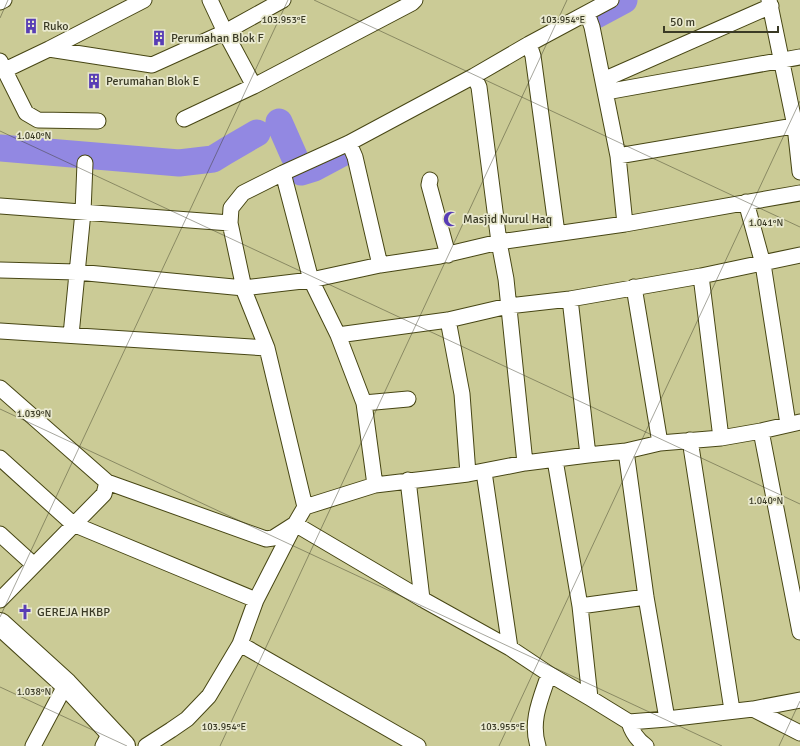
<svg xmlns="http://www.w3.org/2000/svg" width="800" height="746" font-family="Signika,sans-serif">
<rect width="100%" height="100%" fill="#cbcb96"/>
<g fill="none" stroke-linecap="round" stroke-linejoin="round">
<path stroke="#9288e2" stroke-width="27" d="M596,15L624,0
M279,122L294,156
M0,148L179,163L213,159L226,151L257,133
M301,172L314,168L344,152"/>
<defs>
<path id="street" d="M210,0L225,32L254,86
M769,0L795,126L800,172
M0,2L4,0
M587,13L592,27L618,156L625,224
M529,44L533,56L557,233
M49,49L152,65L225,32L283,0
M0,61L26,113L38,120L98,121
M5,70L49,49L144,0
M474,76L479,87L499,242L506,279L525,463
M603,80L771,6
M606,92L800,57
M184,119L254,86L412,3L415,0
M349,143L355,157L380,265
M618,156L800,125
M283,173L311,280L338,335L364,403L375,485
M430,180L429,185L448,255
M746,202L763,264L788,424
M0,206L230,223
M0,270L77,272L244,288L311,280L380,265L440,256L499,242L625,224L800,193
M701,276L721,438
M634,287L660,443
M570,299L588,455
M448,320L462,394L468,474
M0,331L267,348
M71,335L83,212L85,163
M338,335L448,320L508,306L570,299L701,276L800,255
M0,388L107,482L104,494L0,600
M364,403L408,399
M761,431L800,632
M690,440L732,710
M626,451L646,597L667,719
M0,458L73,524L256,600
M555,460L580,606L590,698
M484,472L510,648
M408,480L422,599
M107,482L266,539L273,538L295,524L305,507L375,485L468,474L525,463L588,455L626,451L660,443L721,438L761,431L800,422
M305,507L267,348L245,293L230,223L231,208L243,193L283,173L349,143L474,76L529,44L611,0
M0,534L34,565
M580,606L646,597
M240,644L418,746
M753,709L800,733
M629,722C632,732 637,740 646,746
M33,746L66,684
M103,746L111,731
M146,746L171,730L187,719L209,696L240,644L256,600L295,524L422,599L510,648L549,674L590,698L629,722L667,719L753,709L800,700
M538,746C530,721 541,698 549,674"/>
<path id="secondary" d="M0,624L66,684L124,746"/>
</defs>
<use href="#street" stroke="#474614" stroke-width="17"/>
<use href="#secondary" stroke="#474614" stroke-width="24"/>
<use href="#street" stroke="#fff" stroke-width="15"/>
<use href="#secondary" stroke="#fff" stroke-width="22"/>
</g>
<path fill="none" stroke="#3a3a25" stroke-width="1" stroke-opacity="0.45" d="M314,0L800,227M0,18L8,0M0,131L800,504M0,409L722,746M0,617L288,0M0,687L127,746M220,746L567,0M499,746L800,101M779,746L800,701"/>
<defs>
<symbol id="building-bare" viewBox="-9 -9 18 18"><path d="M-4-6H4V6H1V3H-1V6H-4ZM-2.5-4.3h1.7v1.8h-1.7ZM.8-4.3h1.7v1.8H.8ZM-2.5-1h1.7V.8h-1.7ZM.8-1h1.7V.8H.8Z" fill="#583db5" stroke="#e9e9cf" stroke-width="2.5" paint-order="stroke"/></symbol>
<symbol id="mosque-bare" viewBox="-9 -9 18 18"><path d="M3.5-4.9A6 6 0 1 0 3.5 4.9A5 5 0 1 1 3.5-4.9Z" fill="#583db5" stroke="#e9e9cf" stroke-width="2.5" paint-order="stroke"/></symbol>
<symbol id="church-bare" viewBox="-9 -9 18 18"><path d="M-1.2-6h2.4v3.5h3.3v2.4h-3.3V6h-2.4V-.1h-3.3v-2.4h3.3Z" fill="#583db5" stroke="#e9e9cf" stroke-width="2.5" paint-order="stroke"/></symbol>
</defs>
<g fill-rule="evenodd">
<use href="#building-bare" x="20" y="15" width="22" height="22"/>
<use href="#building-bare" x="148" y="27" width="22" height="22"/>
<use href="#building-bare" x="83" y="70" width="22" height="22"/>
<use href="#mosque-bare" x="440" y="208" width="22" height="22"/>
<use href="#church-bare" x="14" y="601" width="22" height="22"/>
</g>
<g text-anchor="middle" stroke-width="3.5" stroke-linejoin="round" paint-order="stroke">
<g font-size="12" fill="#3a3a25" stroke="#e9e9cf" text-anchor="start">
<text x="43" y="30">Ruko</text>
<text x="171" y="42">Perumahan Blok F</text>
<text x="106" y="85">Perumahan Blok E</text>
<text x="463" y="223">Masjid Nurul Haq</text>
<text x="37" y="616">GEREJA HKBP</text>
</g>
</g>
<g font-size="10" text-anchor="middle" fill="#3a3a25" stroke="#e9e9cf" stroke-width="3.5" stroke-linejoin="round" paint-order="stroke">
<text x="284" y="23">103.953°E</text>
<text x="563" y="23">103.954°E</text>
<text x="34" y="139">1.040°N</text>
<text x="766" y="226">1.041°N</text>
<text x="34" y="417">1.039°N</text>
<text x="766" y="504">1.040°N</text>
<text x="34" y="695">1.038°N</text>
<text x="503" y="730">103.955°E</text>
<text x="224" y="730">103.954°E</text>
</g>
<path d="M664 26v6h114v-6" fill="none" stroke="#3a3a25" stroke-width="2"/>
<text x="670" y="26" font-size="12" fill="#3a3a25" stroke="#e9e9cf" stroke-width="3" paint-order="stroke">50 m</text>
</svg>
